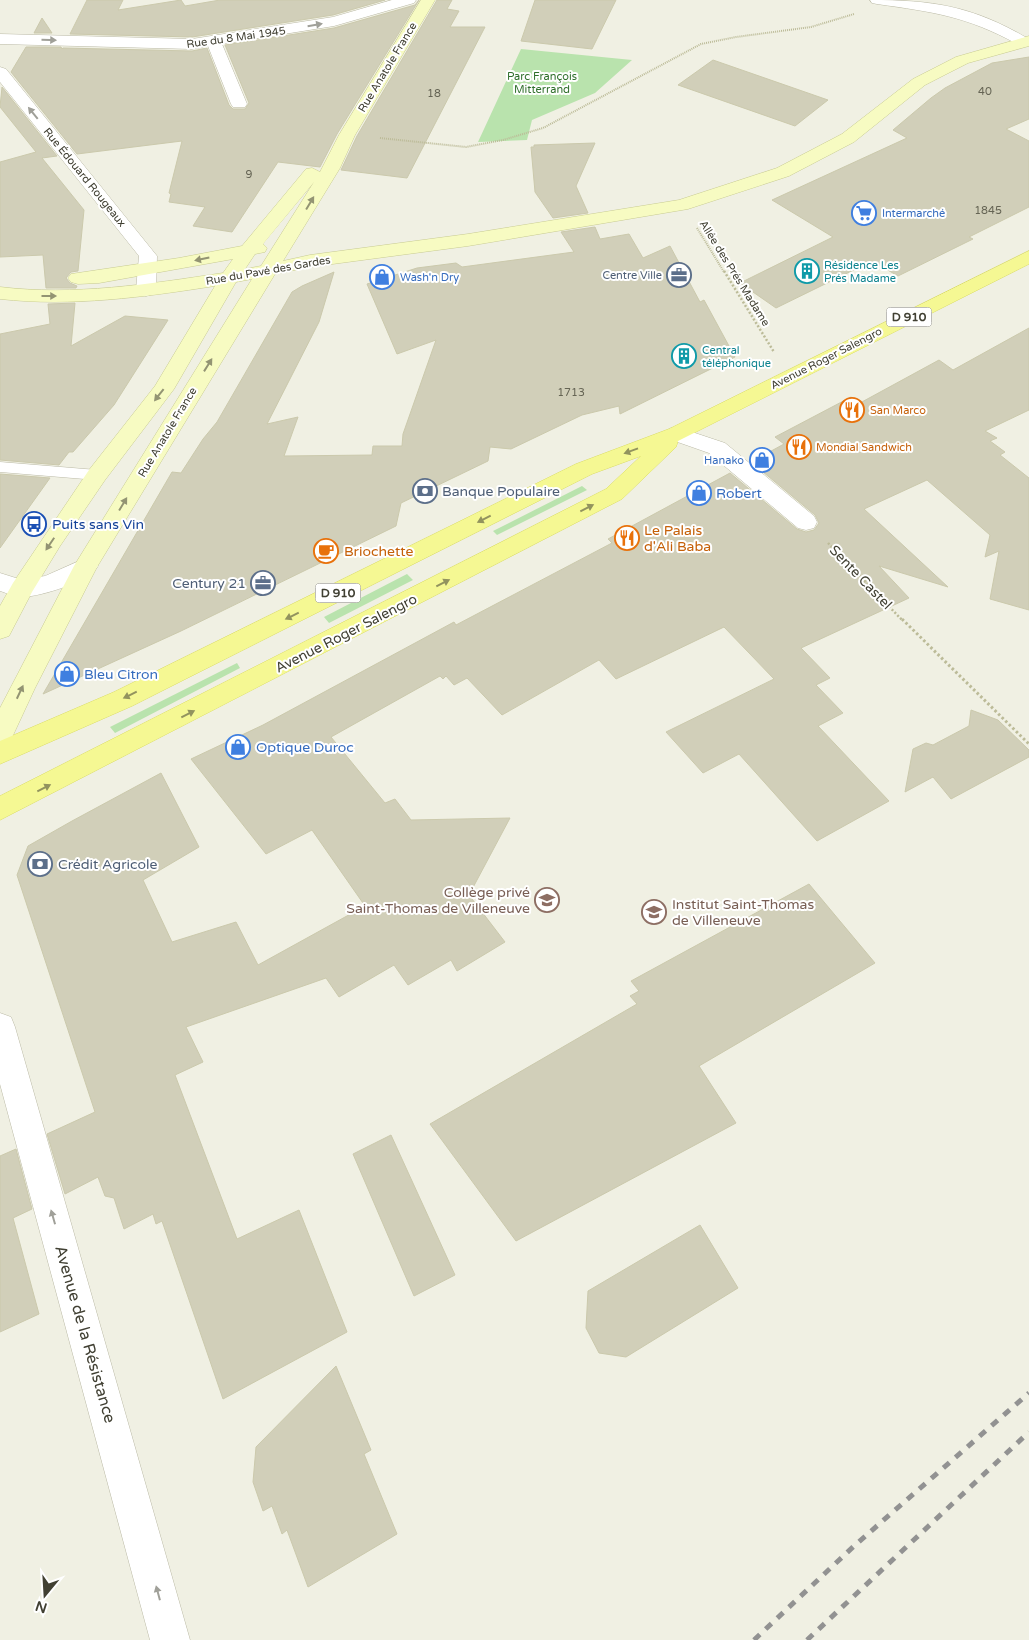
<svg xmlns="http://www.w3.org/2000/svg" width="1029" height="1640" font-family="'Varela Round',sans-serif">
<rect width="100%" height="100%" fill="#f0f0e3"/>
<path fill="#b9e3ad" d="M521,49L632,60L595,93L532,120L527,140L478,142Z
M582,486L587,490L497,535L493,531Z
M407,574L413,580L329,623L324,617Z
M237,663L240,668L115,733L110,727Z"/>
<path fill="#d1cfb9" stroke="#cbc9ac" d="M87,0H123L118,10L181,0L185,6L220,0H385L333,15L192,37L70,34Z
M419,0L337,134L320,167L278,162L232,232L193,226L205,207L169,202L171,194L169,193L182,141L77,154L11,72L26,47H61L62,49L63,48L192,51L207,48L229,105L233,109H245L249,103L225,45L334,28L415,5Z
M437,0H452L447,9L459,11L450,27H485L407,178L341,170L357,136Z
M535,0H616L592,49L521,41Z
M42,18L52,33H34Z
M1029,57V119L1006,129L1029,141V207L969,237L973,239L898,276L872,261L776,308L740,283L833,237L772,200L907,138L893,130L931,98L945,88L992,63Z
M713,60L828,100L795,126L678,85Z
M2,87L57,156L42,158L84,210L78,271L71,272L66,278L70,283L77,286L76,288H46L43,255L0,257V162L36,152L0,107Z
M595,143L576,186L588,213L553,218L535,192L531,147H534V145Z
M595,227L600,239L629,234L643,258L670,246L700,302L704,300L735,357L620,414L619,406L582,415L511,449L490,447L488,461L401,503L396,526L181,631L43,694L172,472L181,473L203,439L217,422L292,292L302,286L334,272L319,322L267,424L298,417L284,456L372,455L373,446H402L403,434L436,340L397,354L367,284L417,268L456,263L462,267L574,252L561,232Z
M75,303L71,346L125,316L168,320L114,405L73,452H69L59,465L0,460V334L50,324L48,304Z
M1029,328V410L985,431L997,438L990,441L1005,452L1000,455L1029,478V610L990,599L999,551L985,557L990,535L927,480L864,509L948,587L879,566L909,598L801,648L830,678L816,685L843,713L818,726L889,801L817,841L739,754L703,773L666,732L774,679L724,627L616,679L599,660L502,715L467,678L454,685L446,676L443,679L440,676L331,737L385,803L395,799L411,820L510,818L469,895L505,942L457,971L451,960L408,985L394,965L339,997L326,978L186,1027L203,1062L175,1075L237,1239L299,1210L347,1332L223,1399L162,1221L156,1224L153,1214L124,1229L114,1198L105,1196L98,1177L65,1194L47,1134L95,1112L17,875L28,846L72,821L161,773L199,847L143,880L172,942L236,922L258,965L365,906L312,830L266,854L191,759L263,725L454,622L456,625L612,543L608,539L730,473L797,529L806,532L814,530L819,523L815,515L751,462L784,444L775,437L851,397L860,403L939,360L953,370Z
M0,474L50,478L0,548Z
M971,710L998,720L1029,750V757L951,799L933,777L905,792L913,749L926,743L933,745L969,726Z
M809,884L875,963L699,1066L736,1123L516,1241L430,1124L637,1004L630,996L639,991L631,981Z
M391,1135L455,1275L414,1296L353,1154Z
M16,1149L32,1209L13,1218L39,1314L0,1332V1156Z
M700,1225L738,1288L626,1357L599,1353L586,1328L588,1291Z
M336,1366L371,1450L364,1454L397,1534L308,1587L287,1530L282,1534L272,1506L263,1511L253,1482L256,1447Z"/>
<g fill="none" stroke-linecap="round" stroke-linejoin="round">
<defs>
<path id="service" d="M0,462L97,470L102,471L105,475L102,479L97,480L0,472Z"/>
<path id="minor" d="M392,0H416L414,3L334,26L222,44L247,104L245,107H233L231,104L208,46L192,49L0,44V34L192,39L333,17Z
M870,0C933,0 972,6 1027,38L1029,42L1022,46L1017,44C966,16 933,12 877,4L872,3Z
M0,67L6,69L157,256L156,290L153,294L146,296L139,294L136,290L139,256L0,82Z
M677,427L725,443L814,516L817,522L814,528L806,530L798,528L709,453L669,439L666,434L669,429Z
M86,558L94,560L98,566C88,582 42,596 23,597C16,598 7,593 0,591V573L22,580L45,576Z
M0,1013L11,1017L15,1027L190,1640H150L0,1084Z"/>
<path id="secondary" d="M421,0H435L355,135L340,168L283,261L310,255L468,234L679,200L777,168L842,134L913,79L956,57L1029,36V46L968,63L925,85L854,142L789,176L688,209L468,246L310,267L275,274L97,567L35,688L9,744L0,747V708L74,566L252,279L236,282L174,389L105,480L60,546L32,592L9,636L0,639V606L13,583L89,470L155,386L215,286C144,297 72,307 0,299V287C74,296 149,284 223,273L233,259L99,283L78,284L71,282L68,278L71,274L179,258L242,246L306,169L312,168L320,172L339,135ZM314,182L261,266L245,269L255,254L265,252L267,248L263,244Z"/>
<path id="primary" d="M1029,251V264L678,441L676,447L622,499L0,820V796L606,489L641,456L592,474L132,706L0,764V741L114,692L576,464L669,429Z"/>
</defs>
<use href="#service" stroke="#bbbaa6" stroke-width="1"/>
<use href="#minor" stroke="#bbbaa6" stroke-width="1"/>
<use href="#secondary" stroke="#c8cb92" stroke-width="1"/>
<use href="#primary" stroke="#dadc65" stroke-width="1"/>
<path stroke="#bcbb98" stroke-width="2" stroke-dasharray="1 1" stroke-linecap="butt" d="M380,138L466,147L503,140L543,128L701,44L736,37L811,27L854,14
M697,228L724,272"/>
<path stroke="#bcbb98" stroke-width="2.5" stroke-dasharray="2 2" stroke-linecap="butt" d="M724,271L774,352
M828,543L903,621"/>
<path stroke="#bcbb98" stroke-width="3" stroke-dasharray="2.5 2.5" stroke-linecap="butt" d="M902,619L1029,744"/>
<use href="#service" fill="#fff" fill-rule="evenodd"/>
<use href="#minor" fill="#fff" fill-rule="evenodd"/>
<use href="#secondary" fill="#f7fbc2" fill-rule="evenodd"/>
<use href="#primary" fill="#f5f893" fill-rule="evenodd"/>
<path stroke="#929292" stroke-width="5" stroke-dasharray="8 8" stroke-linecap="butt" d="M754,1640L854,1546L1029,1393
M807,1640L1029,1432"/>
</g>
<defs><path id="oneway-solid" d="M-6-.8H1V-3.2L6.5 0L1 3.2V.8H-6Z" transform="scale(1.25)"/></defs>
<g fill="#a0a099">
<use href="#oneway-solid" transform="translate(315 25) rotate(-10)"/>
<use href="#oneway-solid" transform="translate(49 40) rotate(2)"/>
<use href="#oneway-solid" transform="translate(33 113) rotate(-129)"/>
<use href="#oneway-solid" transform="translate(53 1217) rotate(-106)"/>
<use href="#oneway-solid" transform="translate(158 1593) rotate(-105)"/>
</g>
<g fill="#939473">
<use href="#oneway-solid" transform="translate(310 203) rotate(-59)"/>
<use href="#oneway-solid" transform="translate(202 259) rotate(168)"/>
<use href="#oneway-solid" transform="translate(49 296)"/>
<use href="#oneway-solid" transform="translate(208 365) rotate(-58)"/>
<use href="#oneway-solid" transform="translate(159 395) rotate(128)"/>
<use href="#oneway-solid" transform="translate(123 504) rotate(-59)"/>
<use href="#oneway-solid" transform="translate(50 544) rotate(124)"/>
<use href="#oneway-solid" transform="translate(20 692) rotate(-65)"/>
</g>
<g fill="#92935e">
<use href="#oneway-solid" transform="translate(631 451) rotate(160)"/>
<use href="#oneway-solid" transform="translate(587 508) rotate(-27)"/>
<use href="#oneway-solid" transform="translate(484 519) rotate(153)"/>
<use href="#oneway-solid" transform="translate(443 583) rotate(-27)"/>
<use href="#oneway-solid" transform="translate(292 616) rotate(154)"/>
<use href="#oneway-solid" transform="translate(130 695) rotate(154)"/>
<use href="#oneway-solid" transform="translate(188 714) rotate(-27)"/>
<use href="#oneway-solid" transform="translate(44 788) rotate(-27)"/>
</g>
<defs>
<symbol id="supermarket-ring" viewBox="-11 -11 22 22"><circle r="9.5" fill="#fff" stroke="#3f7fe0" stroke-width="1.5"/><path d="M-6-5.5h2.5l.6 2H6L4.5 2H-2.5L-4.4-4H-6ZM-1.5 3.2a1.3 1.3 0 1 0 .1 0ZM3 3.2a1.3 1.3 0 1 0 .1 0Z" fill="#3f7fe0"/></symbol>
<symbol id="building-ring" viewBox="-11 -11 22 22"><circle r="9.5" fill="#fff" stroke="#0f9aa8" stroke-width="1.5"/><path d="M-4-6H4V6H1V3H-1V6H-4ZM-2.5-4.3h1.7v1.8h-1.7ZM.8-4.3h1.7v1.8H.8ZM-2.5-1h1.7V.8h-1.7ZM.8-1h1.7V.8H.8Z" fill="#0f9aa8"/></symbol>
<symbol id="office-ring" viewBox="-11 -11 22 22"><circle r="9.5" fill="#fff" stroke="#5c6f8a" stroke-width="1.5"/><path d="M-6-3h4V-5.5h4V-3h4V5H-6ZM-1-4.5V-3h2v-1.5ZM-6 0V1H6V0Z" fill="#5c6f8a"/></symbol>
<symbol id="shop-ring" viewBox="-11 -11 22 22"><circle r="9.5" fill="#fff" stroke="#3f7fe0" stroke-width="1.5"/><path d="M-5-2.5h2.3a2.7 3.5 0 0 1 5.4 0H5L5.5 6h-11ZM-1.5-2.5h3a1.5 2.3 0 0 0-3 0Z" fill="#3f7fe0"/></symbol>
<symbol id="restaurant-ring" viewBox="-11 -11 22 22"><circle r="9.5" fill="#fff" stroke="#e8710a" stroke-width="1.5"/><path d="M-5-6h1v4h1v-4h1v4h1v-4h1v5L-1.5 .5V6h-2V.5L-5-1ZM5-6V6H3V1.5H1.5Q1.5-4 5-6Z" fill="#e8710a"/></symbol>
<symbol id="bank-ring" viewBox="-11 -11 22 22"><circle r="9.5" fill="#fff" stroke="#5c6f8a" stroke-width="1.5"/><path d="M-6-4H6V4H-6ZM0-2.3a2.3 2.3 0 1 0 0 4.6a2.3 2.3 0 1 0 0-4.6Z" fill="#5c6f8a"/></symbol>
<symbol id="bus-ring" viewBox="-11 -11 22 22"><circle r="9.5" fill="#fff" stroke="#1a4fb4" stroke-width="1.5"/><path d="M-5-6H5V4H4V6H2V4H-2V6H-4V4H-5ZM-3.5-4V0h7V-4ZM-3.5 1.2v1.5H-2V1.2ZM2 1.2v1.5H3.5V1.2Z" fill="#1a4fb4"/></symbol>
<symbol id="cafe-ring" viewBox="-11 -11 22 22"><circle r="9.5" fill="#fff" stroke="#e8710a" stroke-width="1.5"/><path d="M-5.5-4.5H6V0H3Q3 3.5 0 3.5H-2.5Q-5.5 3.5-5.5 0ZM3-3.2v2h1.7v-2ZM-6 4.5H4V6H-6Z" fill="#e8710a"/></symbol>
<symbol id="school-ring" viewBox="-11 -11 22 22"><circle r="9.5" fill="#fff" stroke="#8d6e63" stroke-width="1.5"/><path d="M0-5L7-2L0 1L-7-2ZM-4 1L0 2.5L4 1V4Q0 6-4 4Z" fill="#8d6e63"/></symbol>
</defs>
<g fill-rule="evenodd">
<use href="#supermarket-ring" x="850" y="199" width="28" height="28"/>
<use href="#building-ring" x="793" y="257" width="28" height="28"/>
<use href="#office-ring" x="665" y="261" width="28" height="28"/>
<use href="#shop-ring" x="368" y="263" width="28" height="28"/>
<use href="#building-ring" x="670" y="342" width="28" height="28"/>
<use href="#restaurant-ring" x="838" y="396" width="28" height="28"/>
<use href="#restaurant-ring" x="785" y="433" width="28" height="28"/>
<use href="#shop-ring" x="748" y="446" width="28" height="28"/>
<use href="#bank-ring" x="411" y="477" width="28" height="28"/>
<use href="#shop-ring" x="685" y="479" width="28" height="28"/>
<use href="#bus-ring" x="20" y="510" width="28" height="28"/>
<use href="#restaurant-ring" x="613" y="524" width="28" height="28"/>
<use href="#cafe-ring" x="312" y="537" width="28" height="28"/>
<use href="#office-ring" x="249" y="569" width="28" height="28"/>
<use href="#shop-ring" x="53" y="660" width="28" height="28"/>
<use href="#shop-ring" x="224" y="733" width="28" height="28"/>
<use href="#bank-ring" x="26" y="850" width="28" height="28"/>
<use href="#school-ring" x="533" y="886" width="28" height="28"/>
<use href="#school-ring" x="640" y="898" width="28" height="28"/>
</g>
<g text-anchor="middle" stroke-width="4" stroke-linejoin="round" paint-order="stroke">
<g font-size="11" fill="#414033" stroke="#fff">
<text transform="translate(236 37) rotate(-8)" y="4">Rue du 8 Mai 1945</text>
<text transform="translate(387 67) rotate(-59)" y="4">Rue Anatole France</text>
<text transform="translate(85 177) rotate(51)" y="4">Rue Édouard Rougeaux</text>
<text transform="translate(268 270) rotate(-10)" y="4">Rue du Pavé des Gardes</text>
<text transform="translate(735 273) rotate(58)" y="4">Allée des Prés Madame</text>
<text transform="translate(826 358) rotate(-27)" y="4">Avenue Roger Salengro</text>
<text transform="translate(167 432) rotate(-59)" y="4">Rue Anatole France</text>
</g>
<g font-size="11" fill="#2f6f2b" stroke="#fff">
<text x="542" y="80">Parc François<tspan x="542" dy="13">Mitterrand</tspan></text>
</g>
<g font-size="11" fill="#656454">
<text x="985" y="95">40</text>
<text x="434" y="97">18</text>
<text x="249" y="178">9</text>
<text x="988" y="214">1845</text>
<text x="571" y="396">1713</text>
</g>
<g font-size="11" fill="#366cbe" stroke="#fff" text-anchor="start">
<text x="882" y="217">Intermarché</text>
<text x="400" y="281">Wash'n Dry</text>
<text x="744" y="464" text-anchor="end">Hanako</text>
</g>
<g font-size="11" fill="#0d838f" stroke="#fff" text-anchor="start">
<text x="824" y="269">Résidence Les<tspan x="824" dy="13">Prés Madame</tspan></text>
<text x="702" y="354">Central<tspan x="702" dy="13">téléphonique</tspan></text>
</g>
<g font-size="11" fill="#4e5e75" stroke="#fff" text-anchor="end">
<text x="662" y="279">Centre Ville</text>
</g>
<g font-size="11" fill="#c56008" stroke="#fff" text-anchor="start">
<text x="870" y="414">San Marco</text>
<text x="816" y="451">Mondial Sandwich</text>
</g>
<g fill="#fff" stroke="#7a7970" stroke-width="1">
<rect x="886.5" y="307.5" width="45" height="19" rx="4"/>
<rect x="315.5" y="583.5" width="45" height="19" rx="4"/>
</g>
<g font-size="12" font-weight="bold" fill="#414033">
<text x="909" y="321">D 910</text>
<text x="338" y="597">D 910</text>
</g>
<g font-size="14" fill="#4e5e75" stroke="#fff" text-anchor="start">
<text x="442" y="496">Banque Populaire</text>
<text x="246" y="588" text-anchor="end">Century 21</text>
<text x="58" y="869">Crédit Agricole</text>
</g>
<g font-size="14" fill="#366cbe" stroke="#fff" text-anchor="start">
<text x="716" y="498">Robert</text>
<text x="84" y="679">Bleu Citron</text>
<text x="256" y="752">Optique Duroc</text>
</g>
<g font-size="14" fill="#164399" stroke="#fff" text-anchor="start">
<text x="52" y="529">Puits sans Vin</text>
</g>
<g font-size="14" fill="#c56008" stroke="#fff" text-anchor="start">
<text x="644" y="535">Le Palais<tspan x="644" dy="16">d'Ali Baba</tspan></text>
<text x="344" y="556">Briochette</text>
</g>
<g font-size="14" fill="#414033" stroke="#fff">
<text transform="translate(861 577) rotate(46)" y="5">Sente Castel</text>
<text transform="translate(346 633) rotate(-27)" y="5">Avenue Roger Salengro</text>
</g>
<g font-size="14" fill="#785e54" stroke="#fff" text-anchor="end">
<text x="530" y="897">Collège privé<tspan x="530" dy="16">Saint-Thomas de Villeneuve</tspan></text>
<text x="672" y="909" text-anchor="start">Institut Saint-Thomas<tspan x="672" dy="16">de Villeneuve</tspan></text>
</g>
<g font-size="16" fill="#414033" stroke="#fff">
<text transform="translate(86 1334) rotate(74)" y="6">Avenue de la Résistance</text>
</g>
</g>
<g transform="translate(45 1595) rotate(198)" stroke="#ffffff" stroke-width="4" paint-order="stroke">
<path d="M0-4L9 19L0 12L-9 19Z" fill="#414033"/>
<text y="-8" font-size="14" font-weight="bold" text-anchor="middle" fill="#414033">N</text>
</g>
</svg>
